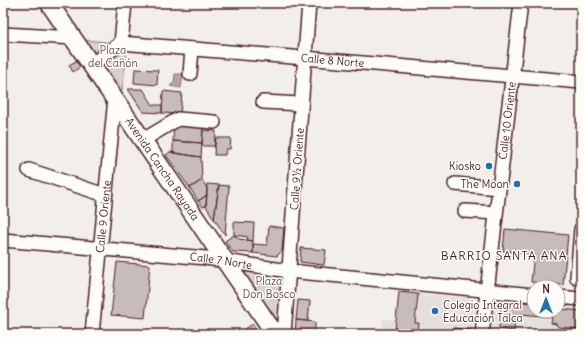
<svg xmlns="http://www.w3.org/2000/svg" width="584" height="337" font-family="Delius,sans-serif">
<rect width="100%" height="100%" fill="#f2efeb"/>
<filter id="ink" filterUnits="userSpaceOnUse"><feTurbulence type="fractalNoise" baseFrequency=".025" numOctaves="2"/><feDisplacementMap in="SourceGraphic" scale="8" xChannelSelector="R" yChannelSelector="G"/><feConvolveMatrix kernelMatrix="1 2 1 2 8 2 1 2 1" color-interpolation-filters="sRGB"/></filter>
<g filter="url(#ink)">
<path fill="#e5dfdd" d="M398,292L470,298L475,304L472,334H381L383,319L396,320Z
M493,294L534,299V311H558V301L581,304V334H489Z"/>
<path fill="#d9d0cf" stroke="#92787d" d="M85,40L128,44L122,90Z
M248,270L279,275L283,279L281,322L276,323L243,276Z"/>
<path fill="#b7a5a6" stroke="#8b6f75" d="M175,74H183L181,88L170,86L174,82Z"/>
<path fill="#c8bbbb" stroke="#4a1f2b" d="M76,61L80,67L73,72L69,65Z
M135,69L158,70L157,85L134,83Z
M128,89H143L153,105H162V113L143,112Z
M163,91L182,93L180,114L162,113Z
M174,122L203,124L202,143L173,141Z
M203,130L216,131L215,146H202Z
M215,138H231L230,149H226L225,155H214Z
M173,141L202,143L201,157L173,153Z
M170,152L201,157L202,180L190,188L166,155Z
M202,180L207,188V195L198,201L190,188Z
M207,184L219,185L214,219L206,206Z
M219,185L229,186L225,235L214,219Z
M207,195L206,206L203,207L198,201Z
M234,222L254,223L253,241L247,240L248,237L234,235Z
M269,226L284,228L282,251L277,256L253,253V244L267,245Z
M505,229L568,235L563,285L531,282L534,254L503,251Z
M234,235L239,239L253,241V253L233,252L225,241Z
M301,248L326,250L324,265L300,262Z
M117,262L150,265L145,318L111,315Z
M399,292L418,294L415,323H419L418,332L395,330Z
M502,297L514,298V301L534,303V311H558V305H562L561,309L581,311V329L558,327L556,324L551,323L552,317L521,314V319L515,318L514,331L499,329Z
M298,300L310,301L308,321L296,320Z
M296,320L315,322V334H295Z
M253,324L259,334H237Z
M454,328L472,330V334H447V329L454,330Z
M395,330L416,332L415,334H395Z"/>
<g fill="none" stroke-linecap="round" stroke-linejoin="round">
<defs>
<g id="minor">
<path d="M3,34L74,38"/>
<path d="M121,43L125,3"/>
<path id="s1" d="M92,64L121,43L305,58L581,82"/>
<path d="M190,74L192,49"/>
<path d="M263,102L301,104"/>
<path d="M143,140L178,119L214,122"/>
<path d="M29,170L105,195"/>
<path d="M455,184L499,188"/>
<path d="M465,211L496,213"/>
<path id="s2" d="M3,240L206,258L289,271L534,295"/>
<path d="M577,278L581,229"/>
<path d="M558,297L581,299"/>
<path id="s3" d="M92,334L115,98"/>
<path d="M284,334L309,3"/>
<path id="s4" d="M482,334L521,3"/>
</g>
<g id="major">
<path id="s5" d="M49,3L275,334"/>
</g>
</defs>
<use href="#minor" stroke="#4a1f2b" stroke-width="16"/>
<use href="#major" stroke="#4a1f2b" stroke-width="20"/>
<use href="#minor" stroke="#fdfcf7" stroke-width="13"/>
<use href="#major" stroke="#fdfcf7" stroke-width="17"/>
</g>
</g>
<g fill="#1f6fb2" stroke="#fdfcf7" stroke-width="1.5">
<circle cx="489" cy="166" r="4"/>
<circle cx="517" cy="184" r="4"/>
<circle cx="435" cy="311" r="4"/>
</g>
<g text-anchor="middle" stroke-width="3" stroke-linejoin="round" paint-order="stroke">
<g font-size="11" fill="#6e4b54" stroke="#fdfcf7">
<text x="113" y="54">Plaza<tspan x="113" dy="13">del Cañón</tspan></text>
<text x="269" y="285">Plaza<tspan x="269" dy="13">Don Bosco</tspan></text>
</g>
<g font-size="11" fill="#4a1f2b" stroke="#fdfcf7">
<text dy="4" stroke="none"><textPath href="#s1" startOffset="248">Calle 8 Norte</textPath></text>
<text dy="4" stroke="none"><textPath href="#s4" startOffset="215">Calle 10 Oriente</textPath></text>
<text dy="4" stroke="none"><textPath href="#s5" startOffset="201">Avenida Cancha Rayada</textPath></text>
<text transform="translate(297 169) rotate(-86)" y="4">Calle 9½ Oriente</text>
<text dy="4" stroke="none"><textPath href="#s3" startOffset="118">Calle 9 Oriente</textPath></text>
<text dy="4" stroke="none"><textPath href="#s2" startOffset="219">Calle 7 Norte</textPath></text>
</g>
<g font-size="11" fill="#4a1f2b" stroke="#fdfcf7" text-anchor="end">
<text x="481" y="170">Kiosko</text>
<text x="509" y="188">The Moon</text>
<text x="443" y="309" text-anchor="start">Colegio Integral<tspan x="443" dy="13">Educación Talca</tspan></text>
</g>
<g font-size="12" letter-spacing="1" fill="#4a1f2b" stroke="#fdfcf7">
<text x="504" y="260">BARRIO SANTA ANA</text>
</g>
</g>
<rect width="584" height="337" fill="none" stroke="#fdfcf7" stroke-width="16"/>
<rect x="8" y="8" width="568" height="321" fill="none" stroke="#4a1f2b" stroke-width="1.5" filter="url(#ink)"/>
<g transform="translate(546 299)"><circle r="19" fill="#fdfcf7" stroke="#b5a4a5"/>
<path d="M0-3L7 15L0 10L-7 15Z" fill="#1f6fb2"/>
<text y="-6" font-size="11" font-weight="bold" text-anchor="middle" fill="#4a1f2b">N</text>
</g>
</svg>
